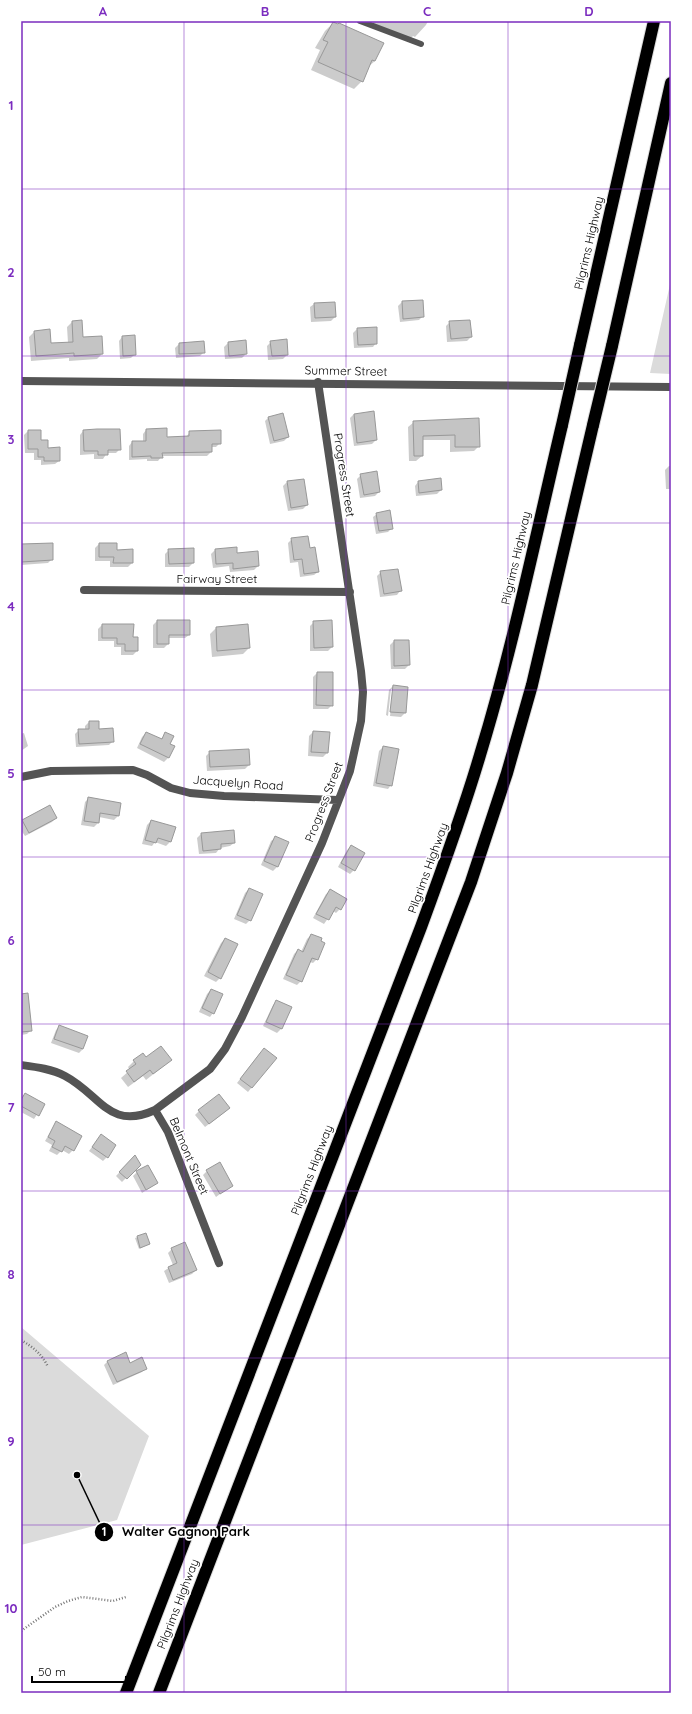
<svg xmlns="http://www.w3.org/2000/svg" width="692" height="1714" font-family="Quicksand,sans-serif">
<rect width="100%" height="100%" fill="#fff"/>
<path fill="#dbdbdb" d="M671,280V374L650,373Z
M21,1327L149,1436L117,1520L21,1545Z"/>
<path fill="#0003" d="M370,21H428L426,25L415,37L413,36L411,38L372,24L373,22Z
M333,23L375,61L368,67L362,81L354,89L311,70L320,50L315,48L325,31Z
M402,302L423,316L419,320L400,322L398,306Z
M314,304L335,317L331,321L311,322L310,307Z
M72,322L82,338L101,337L102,354L97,359L69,361V358L31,361L29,337L34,332L50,344L68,343L67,327Z
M450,322L471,337L467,341L447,342L446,326Z
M357,329L376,343L373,347L354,348L353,333Z
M122,337L135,354L131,358L120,359L119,341Z
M203,342L204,352L200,356L176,358L175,348L179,344Z
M271,342L287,355L283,359L268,360L267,346Z
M228,343L246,354L242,358L225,359L224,347Z
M354,414L376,440L372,444L354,446L350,418Z
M269,417L288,437L284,441L270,444L265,421Z
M453,421L479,446L474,451L450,452V440H422V456L416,461H409L408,427L414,422Z
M146,430L166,438L186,437L190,432L220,443L216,447H211V452L207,456H162L158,461H147V459L129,460V446L132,442H143V434Z
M28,431L59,461L55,464L41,465V460H34V453H25L24,435Z
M83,431L120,449L116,453H107L103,459H94V454L80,455V435Z
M669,466H671V489H666L665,470Z
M361,475L379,492L375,496L360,498L357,479Z
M287,482L307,505L303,509L288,511L283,486Z
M418,482L441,490L437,494L416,496L415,486Z
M377,514L392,528L388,532L376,534L373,517Z
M292,539L309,549L318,572L314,575L300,577L298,562L290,563L288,543Z
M99,544L116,551L132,563L128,567H110V561H95V548Z
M21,545L52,559L48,563L21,565Z
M169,550L193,563L189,567H165V554Z
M215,550L237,554L258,566L254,570L230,572L229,566L213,568L211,554Z
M381,572L400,591L397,595L380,597L377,576Z
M157,621L189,635L185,638H168V644L164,648H153V625Z
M314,622L332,647L328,651H310V626Z
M102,625L132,638L137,651L133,655H121V647H114V641H98V629Z
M247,625L249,648L243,654L212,657L210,634L216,628Z
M394,641L409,665L405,669H391L390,645Z
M317,673L332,705L328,709H313V677Z
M393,686L405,713L401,717L390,716L393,689H391L388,716L386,715L389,690Z
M89,722L98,730L113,741L109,745L76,747L75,734L79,730H85V726Z
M313,732L327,753L323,757L308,756L309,736Z
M24,733L28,746L21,751V734Z
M146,733L160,740L166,733L169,744L173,747L168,758L164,762L137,748L142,737Z
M383,747L391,785L388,789L373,786L379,751Z
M210,752L249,765L245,769L207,771L206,756Z
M89,798L120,803L118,816L114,820L99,817L98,823L94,827L81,825L85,802Z
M50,806L56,818L52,822L25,836L21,830V822Z
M151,821L170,842L166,846L155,842L152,846L142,844L147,825Z
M201,834L234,843L230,846L220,848L216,853L199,854L197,838Z
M275,838L287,843L277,867L273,871L261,865L271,841Z
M351,846L354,870L350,874L338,867L347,850Z
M249,889L250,920L246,924L234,919L245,893Z
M330,891L340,909L336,913L333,911L324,924L313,918L326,894Z
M311,935L317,959L313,963L310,962L301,981L297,985L283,979L294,954L298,950L301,952L307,939Z
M225,939L220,978L216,982L204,976L221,943Z
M211,990L213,1013L210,1017L199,1012L207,994Z
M277,1001L291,1007L281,1029L277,1033L263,1026L273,1005Z
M21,1011L31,1030L27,1034L21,1035Z
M59,1027L83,1049L79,1053L51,1043L56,1030Z
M260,1053L275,1058L248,1092L237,1083Z
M145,1059L171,1060L146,1080L143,1076L128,1087L121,1078L130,1070L128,1067L134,1061Z
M25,1094L44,1104L34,1119L21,1112V1098Z
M199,1111L225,1112L205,1127L195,1115Z
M56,1123L73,1150L69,1154L62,1150L57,1155L49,1151L52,1145L45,1141Z
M101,1135L107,1157L103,1161L89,1151Z
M134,1157L139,1165L122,1182L116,1176Z
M207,1171L232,1185L216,1197L203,1175Z
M137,1172L157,1183L142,1193L133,1176Z
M146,1234L149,1244L139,1249L135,1238Z
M172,1249L196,1270L192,1274L169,1283L164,1271L173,1265L168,1253Z
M108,1361L130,1364L145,1368L142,1372L113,1385L104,1365Z"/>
<path fill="#c4c4c4" stroke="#989898" d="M333,22L338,24L339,23L384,43L375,61L372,60L363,82L318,62L328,42L323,40Z
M423,300L424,317L403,319L402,301Z
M335,302L336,317L315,318L314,303Z
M82,320L83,337L102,336L103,354L74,356V353L36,356L34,331L50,329L51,343L73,342L72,321Z
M470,320L472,337L451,339L449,321Z
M377,327V344L358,345L357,328Z
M135,335L136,355L123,356L122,336Z
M287,339L288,355L272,356L270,341Z
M246,340L247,354L229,356L228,342Z
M204,341L205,353L179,354V343Z
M374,411L377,440L357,443L354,414Z
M283,413L289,437L274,441L268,417Z
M479,418L480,447H455V435L423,436V456H414L413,421Z
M167,428V437L189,436V431L221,430V444H212V452L162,453L163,458H151V456L132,457V441H146V429Z
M97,429H120L121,450H108V455H98V451H84L83,430Z
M28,430H41V440H48V448L60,447V461H44V457H38V449H28Z
M377,471L380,492L364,495L360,474Z
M441,478L442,490L419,493L418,481Z
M304,479L308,505L291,508L287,481Z
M390,510L393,529L379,531L376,513Z
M308,536L310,548L315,547L319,572L304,574L302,559L294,560L291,538Z
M53,543V560L21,562V544Z
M99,543H117V550L133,549V563H113L114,557H99Z
M237,547V553L258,551L259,566L233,569V563L216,564L215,549Z
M194,548V563L169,564L168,549Z
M398,569L402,591L384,594L380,571Z
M157,620H190V635H169V644H157Z
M332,620L333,647L314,648L313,621Z
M102,624H134L133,637H138V651H125V644H117V638H102Z
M248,624L250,648L217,651L216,627Z
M394,640H409L410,665L394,666Z
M317,672H333V706L316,705Z
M393,685L408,687L406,713L390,712Z
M89,721H99V729L113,728L114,742L79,744L78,729H89Z
M313,731L330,732L328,753L311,752Z
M146,732L162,739L165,732L174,736L170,744L175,746L169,758L140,744Z
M383,746L399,749L392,786L376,783Z
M249,749L250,765L210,767L209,751Z
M88,797L121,803L119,816L100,813L99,823L84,821Z
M50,805L57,818L29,833L22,820Z
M151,820L176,827L171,842L158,838L156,843L145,840Z
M234,830L235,843L221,844V849L203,851L201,833Z
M275,836L289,842L278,867L264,861Z
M351,845L365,853L355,871L341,863Z
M249,888L263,894L251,921L237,915Z
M330,889L347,899L341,910L336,907L329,920L316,914Z
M311,934L322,938L321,941L325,943L318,960L312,958L302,982L286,975L298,949L303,952Z
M225,938L238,944L221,979L208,972Z
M211,989L223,994L214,1014L202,1008Z
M28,993L32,1031L21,1032V994Z
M276,1000L292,1007L282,1029L266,1022Z
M59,1025L88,1036L83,1049L54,1039Z
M161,1046L172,1060L153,1074L150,1070L134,1082L126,1071L136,1064L133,1060L143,1053L146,1057Z
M264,1048L277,1058L252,1088L240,1079Z
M25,1093L45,1104L39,1116L21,1106V1100Z
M219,1094L230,1108L209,1124L198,1110Z
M56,1121L82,1136L74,1151L65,1146L62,1152L52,1147L55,1141L48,1137Z
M101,1134L116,1145L108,1158L92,1147Z
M135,1155L141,1165L127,1179L119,1172Z
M220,1162L233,1186L220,1194L206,1170Z
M148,1165L158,1183L146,1190L136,1171Z
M146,1233L150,1244L140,1248L137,1236Z
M185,1242L197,1270L173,1280L168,1267L177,1263L171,1248Z
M126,1352L130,1363L142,1357L147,1369L117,1382L107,1361Z"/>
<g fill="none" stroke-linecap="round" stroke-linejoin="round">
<defs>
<path id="motorway" d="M580,345L654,21
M612,346L671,83
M126,1693L421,927C442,870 463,813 480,755C513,647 536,535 562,425
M159,1693L471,882L507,773L532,685L593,425"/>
</defs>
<use href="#motorway" stroke="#dbdbdb" stroke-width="14"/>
<path stroke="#767676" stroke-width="2.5" stroke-dasharray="1 2" stroke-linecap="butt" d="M21,1340C33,1347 42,1354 48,1367
M21,1631L55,1607L68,1601L82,1597L113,1601L126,1597"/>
<path stroke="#545454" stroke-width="6" d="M360,21L421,44"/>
<path stroke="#545454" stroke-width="8" d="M84,590L350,592
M21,777L51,771L133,770L147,775L171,788L190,793L224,796L338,800
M21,1065C36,1067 52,1069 65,1076C101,1095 109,1131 155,1110L210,1069L225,1049L242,1017L322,843L350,771L361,721L363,692L361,671L318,382
M155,1110L168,1132L219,1263"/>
<path stroke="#545454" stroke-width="8" d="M21,381L671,387"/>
<use href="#motorway" stroke="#000" stroke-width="12"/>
<defs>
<path id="motorway-bridge" d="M562,425L580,345
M593,425L612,346"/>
</defs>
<use href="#motorway-bridge" stroke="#dbdbdb" stroke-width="14" stroke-linecap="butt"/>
<use href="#motorway-bridge" stroke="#000" stroke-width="12"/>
</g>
<path fill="none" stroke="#7b2cbf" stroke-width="1" stroke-opacity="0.55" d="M184,21V1693M346,21V1693M508,21V1693M21,189H671M21,356H671M21,523H671M21,690H671M21,857H671M21,1024H671M21,1191H671M21,1358H671M21,1525H671"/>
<g text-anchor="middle" stroke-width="3.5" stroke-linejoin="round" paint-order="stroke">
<g font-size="12" fill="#000" stroke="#fff">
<text transform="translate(589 243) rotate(-77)" y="4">Pilgrims Highway</text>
<text transform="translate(346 371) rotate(1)" y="4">Summer Street</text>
<text transform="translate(344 475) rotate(81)" y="4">Progress Street</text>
<text transform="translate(516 558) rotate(-77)" y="4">Pilgrims Highway</text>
<text x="217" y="583">Fairway Street</text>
<text transform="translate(238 783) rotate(4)" y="4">Jacquelyn Road</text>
<text transform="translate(324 802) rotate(-69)" y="4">Progress Street</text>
<text transform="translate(428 868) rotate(-70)" y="4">Pilgrims Highway</text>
<text transform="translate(189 1156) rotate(67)" y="4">Belmont Street</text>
<text transform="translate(312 1170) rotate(-69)" y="4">Pilgrims Highway</text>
<text transform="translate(178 1604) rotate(-69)" y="4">Pilgrims Highway</text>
</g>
</g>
<path fill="none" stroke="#000" stroke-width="1.5" d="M77 1475L104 1532"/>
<g fill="#000" stroke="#fff" stroke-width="1.5">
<circle cx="77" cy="1475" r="4"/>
<circle cx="104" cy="1532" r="10"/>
</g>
<g font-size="12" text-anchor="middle" font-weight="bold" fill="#fff">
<text x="104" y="1536">1</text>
</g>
<g font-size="13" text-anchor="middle" font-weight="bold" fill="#000" stroke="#fff" stroke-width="3.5" stroke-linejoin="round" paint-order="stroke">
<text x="186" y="1536">Walter Gagnon Park</text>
</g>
<rect width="692" height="1714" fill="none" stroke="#ffffff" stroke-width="44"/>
<path d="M32 1676v6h94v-6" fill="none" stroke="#000000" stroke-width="2"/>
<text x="38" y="1676" font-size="12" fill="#000000" stroke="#ffffff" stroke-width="3" paint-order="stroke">50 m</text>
<rect x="22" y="22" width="648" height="1670" fill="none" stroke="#7b2cbf" stroke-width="1.5"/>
<g font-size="13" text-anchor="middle" font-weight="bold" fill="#7b2cbf">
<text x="103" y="16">A</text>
<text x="265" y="16">B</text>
<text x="427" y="16">C</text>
<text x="589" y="16">D</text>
<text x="11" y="110">1</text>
<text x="11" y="277">2</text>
<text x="11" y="444">3</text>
<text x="11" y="611">4</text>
<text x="11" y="778">5</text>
<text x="11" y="945">6</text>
<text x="11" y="1112">7</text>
<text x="11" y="1279">8</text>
<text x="11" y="1446">9</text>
<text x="11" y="1613">10</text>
</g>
</svg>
